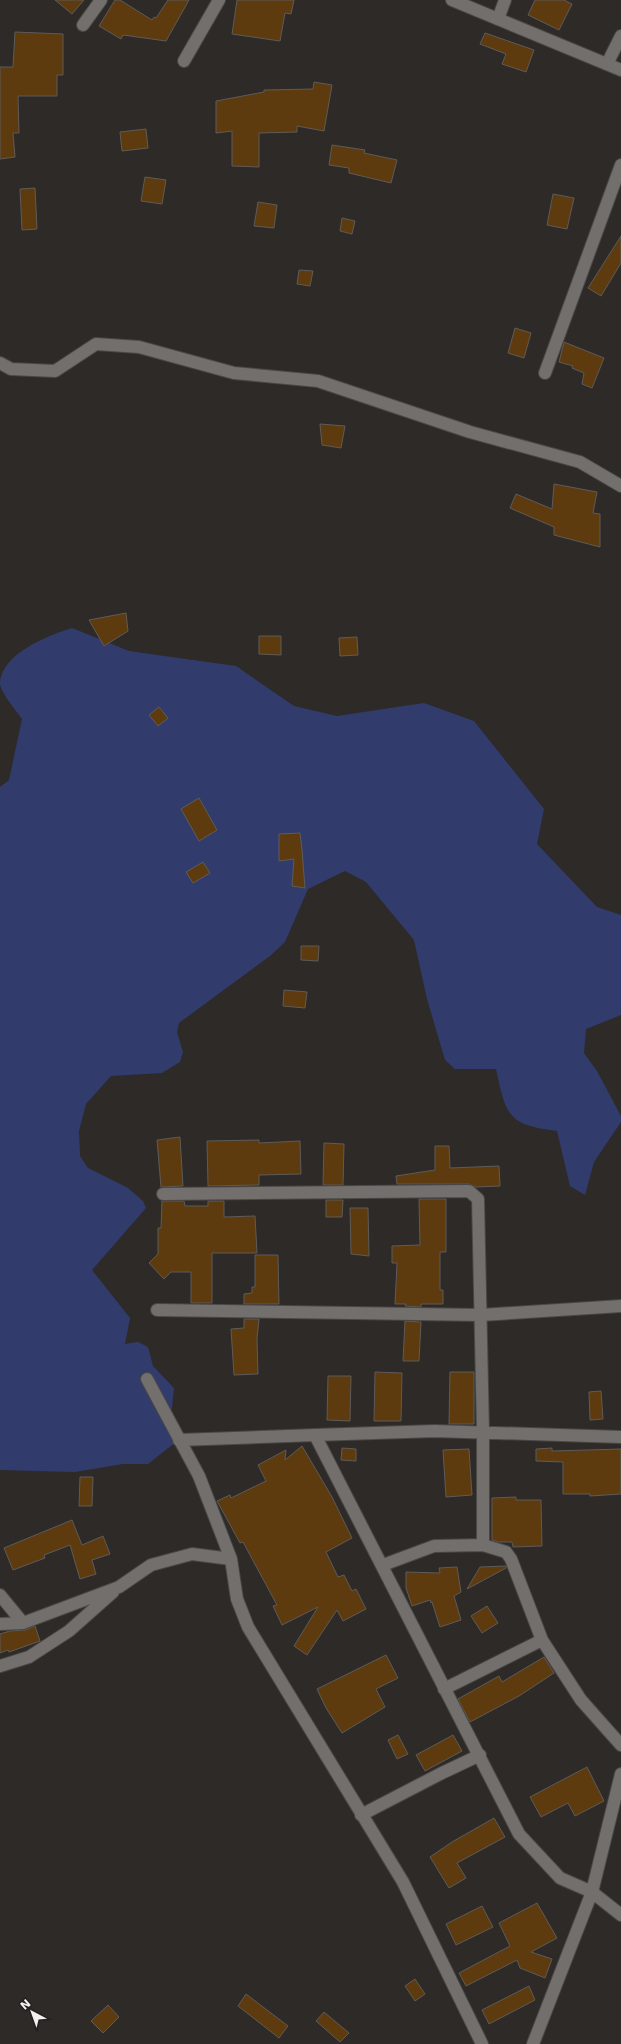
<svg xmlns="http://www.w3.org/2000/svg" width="621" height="2044" font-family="'DejaVu Sans',sans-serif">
<rect width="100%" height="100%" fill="#2d2a28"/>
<path fill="#313c6c" d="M72,628L129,651L236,666L294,706L337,716L424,703L474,721L544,809L537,844L597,907L621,915V1015L586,1029L584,1053L597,1071L621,1116V1122L594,1162L585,1195L570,1186L557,1131C507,1125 506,1115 496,1069H455L445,1060L427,999L414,940L366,882L345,871L308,889L285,942L270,956L179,1023L177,1032L183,1052L180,1062L162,1073L111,1076L86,1104L79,1131L80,1156L88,1168L128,1188L143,1201L146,1208L92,1270L130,1318L125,1344L138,1342L148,1347L153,1366L174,1388L170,1426L176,1442L148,1464H123L75,1472L0,1470V787L9,780L22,719C15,709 4,697 0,685C0,653 50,635 72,628Z"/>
<path fill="#5d3b0f" stroke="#5e5b58" d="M55,0H84L72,14Z
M115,0H120L152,20L154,17L156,18L168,0H189L166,41L123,35L121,39L99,26Z
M237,0H294L291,14L285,13L280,41L232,34Z
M535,0H564L572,4L559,30L528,15Z
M15,32L63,34V75H57V96H18L19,133H13L15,157L0,159V67H13Z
M485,33L534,50L526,72L502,64L506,54L480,44Z
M314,82L332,85L324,131L297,126V132L259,133V167L232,166V131L216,133V101L264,92V90L313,89Z
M146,129L148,148L122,151L120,132Z
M332,145L365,150L364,153L397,160L391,183L349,173V168L329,165Z
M145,177L166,180L162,204L141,201Z
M35,188L37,229L22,230L20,189Z
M553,194L574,198L567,229L547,225Z
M258,202L277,205L274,228L254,226Z
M342,218L355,221L352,234L340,231Z
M621,236V263L601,296L588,288Z
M299,270L313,271L310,286L297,284Z
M515,328L531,333L524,358L508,353Z
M564,342L604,358L592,388L582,384L584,373L572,368L573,366L559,362Z
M320,424L345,426L341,448L322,445Z
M554,484L597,492L593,513L600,514V547L554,535V527L510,508L516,494L552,509Z
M126,613L128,631L104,646L89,620Z
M259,636H281V655L259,654Z
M357,637L358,655L340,656L339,638Z
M159,707L168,718L158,726L149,715Z
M199,798L217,830L199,841L181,809Z
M300,833L302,850L305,888L292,886L294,859L279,861V834Z
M203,862L210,873L193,883L186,872Z
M301,946H319L318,961L301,960Z
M284,990L307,992L305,1008L283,1006Z
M180,1137L183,1186L161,1187L157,1140Z
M259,1140V1143L300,1141L301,1174L259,1175V1185L208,1186L207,1141Z
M324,1143L344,1144L343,1185H323Z
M435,1146H449L450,1168L499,1166L500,1186L476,1187L469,1184H397L396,1176L435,1170Z
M419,1199H446V1252H440V1290H443V1304H421V1307L405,1306L406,1304H395L397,1263H392V1246L420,1245Z
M326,1200H343L342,1217H326Z
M162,1201H184L185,1206H208V1201H224V1217L255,1216L257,1253H212V1303H191V1272H171L164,1279L149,1263L158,1254V1228H161Z
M350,1208H368L369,1256L351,1254Z
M255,1255H278L279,1304H244V1294L252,1293V1287H255Z
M244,1319H259L257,1339L258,1374L234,1375L231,1329L244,1328Z
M405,1321L421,1322L419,1361H403Z
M375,1372L402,1373L401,1421H374Z
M450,1372H474V1424H449Z
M328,1376H351L350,1421L327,1420Z
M601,1391L603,1419L590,1420L589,1392Z
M302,1446L332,1497L352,1538L326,1552L338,1577L344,1575L352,1591L356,1589L366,1609L343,1621L337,1610L307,1655L294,1646L318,1607L282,1625L273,1606L277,1605L243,1542L240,1543L217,1501L230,1495L231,1498L266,1481L258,1465L286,1450L285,1460Z
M342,1448L356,1449V1461L341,1460Z
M552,1448V1451L621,1449V1494L590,1496V1494H563V1462L536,1461V1449Z
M469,1449L472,1495L446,1497L443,1450Z
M80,1477H93L92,1506H79Z
M516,1497V1500H541L542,1546L513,1547L512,1542H499L492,1540V1498Z
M72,1520L82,1545L103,1536L110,1554L92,1560L96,1574L80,1579L70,1545L44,1555L45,1558L13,1570L4,1548Z
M506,1566V1568L467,1589L480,1567Z
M457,1567L461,1592L454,1596L461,1620L440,1627L432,1602L431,1603L430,1600L412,1606L406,1588V1572L440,1573L439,1568Z
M487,1606L498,1623L482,1633L471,1616Z
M35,1626L40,1641L9,1652L8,1650L0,1653V1634L10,1631L25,1630Z
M386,1655L398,1678L376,1689L385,1707L342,1733L326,1708L317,1689Z
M544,1657L554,1673L519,1696L470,1722L458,1699L499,1676L502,1682Z
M398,1735L408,1754L397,1759L388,1740Z
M453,1735L462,1751L425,1771L416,1755Z
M587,1767L604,1801L575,1816L568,1803L541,1817L530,1797Z
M494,1818L505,1837L457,1863L466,1878L449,1888L430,1857L452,1842Z
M537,1903L557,1938L531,1952L552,1959L545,1978L520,1968L517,1960L466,1986L459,1973L510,1946L499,1923Z
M482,1906L493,1927L456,1945L446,1924Z
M415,1979L425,1994L415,2001L405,1986Z
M529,1986L535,2000L489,2024L482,2010Z
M246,1994L288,2026L279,2038L238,2006Z
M108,2005L119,2017L103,2033L91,2021Z
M324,2012L349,2033L340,2042L316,2021Z"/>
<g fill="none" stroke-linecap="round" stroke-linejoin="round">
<defs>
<path id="minor" d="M498,19L505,0
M83,25L101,0
M184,61L219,0
M607,64L621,36
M0,363L11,369L55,371L96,344L139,347L234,373L318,381L470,432L580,462L621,486
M545,373L621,165
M163,1194L469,1191L478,1199L483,1432V1545L434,1546L383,1565
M157,1310L481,1315L621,1306
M147,1379L199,1476L231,1559L237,1599L248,1627L403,1882L482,2044
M621,1437L435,1431L315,1435L519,1834L560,1878L592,1892L621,1915
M179,1440L315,1435
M483,1545L506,1552L511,1559L542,1640L581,1700L621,1745
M0,1595L23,1623
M0,1624L23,1623L119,1587L151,1565L192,1554L231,1559
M0,1666L29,1657L69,1631L113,1592
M444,1689L542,1640
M361,1815L442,1773L480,1755
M533,2044L592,1892L621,1774"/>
<path id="tertiary" d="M452,0L621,70"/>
</defs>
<use href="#minor" stroke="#4a4846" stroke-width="14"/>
<use href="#tertiary" stroke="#4a4846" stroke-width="14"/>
<use href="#minor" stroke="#726f6c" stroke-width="12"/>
<use href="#tertiary" stroke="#726f6c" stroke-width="12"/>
</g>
<g transform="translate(32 2012) rotate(319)" stroke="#23211e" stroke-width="3" paint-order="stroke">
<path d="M0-3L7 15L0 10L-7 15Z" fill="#f2f1ef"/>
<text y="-6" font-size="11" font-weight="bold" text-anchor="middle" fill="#f2f1ef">N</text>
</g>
</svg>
